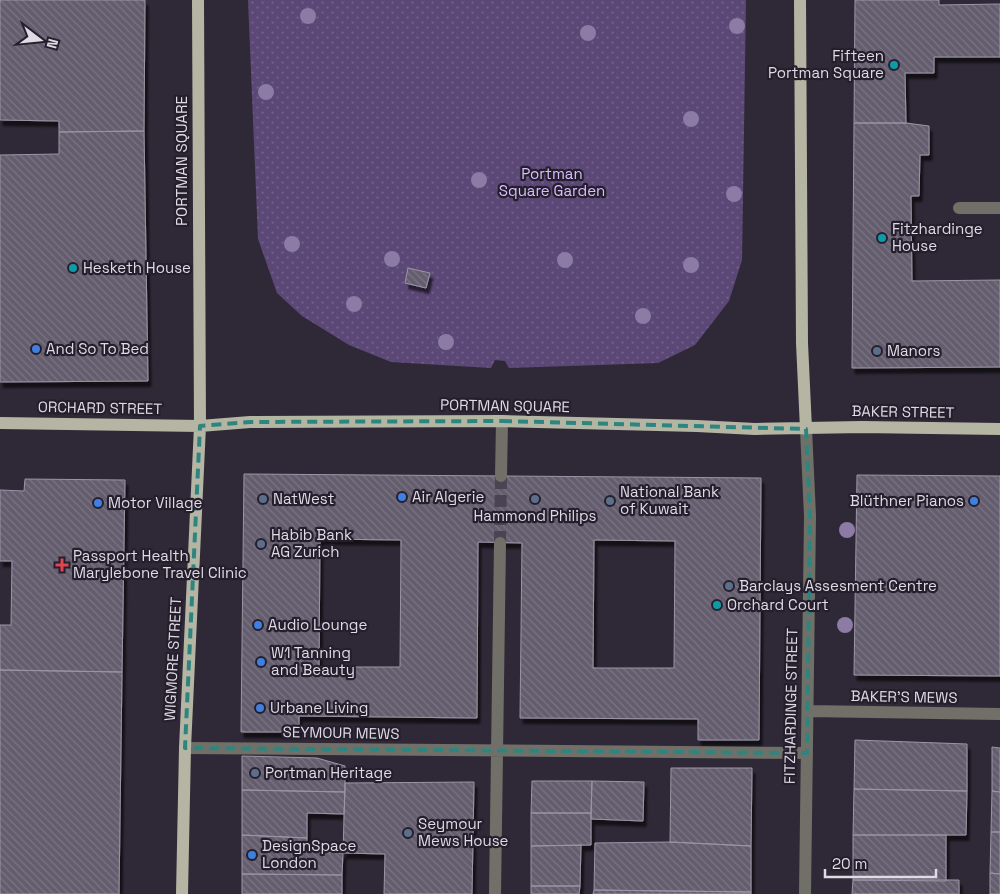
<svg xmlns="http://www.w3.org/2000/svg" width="1000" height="894" font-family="'Space Grotesk',sans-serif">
<defs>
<pattern id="garden-dots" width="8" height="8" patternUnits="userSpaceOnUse" patternTransform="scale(1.25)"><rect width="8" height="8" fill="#5c4876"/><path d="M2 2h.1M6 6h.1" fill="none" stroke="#736289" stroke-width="1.8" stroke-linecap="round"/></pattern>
<pattern id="building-back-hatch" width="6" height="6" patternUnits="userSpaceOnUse" patternTransform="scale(1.25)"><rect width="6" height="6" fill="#645d6e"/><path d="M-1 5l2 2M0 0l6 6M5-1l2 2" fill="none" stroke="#7a7483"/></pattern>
<filter id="shadow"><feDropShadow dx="3" dy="5.5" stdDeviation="1" flood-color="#0009"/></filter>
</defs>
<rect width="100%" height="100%" fill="#2f2937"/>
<path fill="url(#garden-dots)" d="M248,0H746L742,260L729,301L695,345L658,363L509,368L505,361L495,360L491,368L391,362L349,345L302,316L277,293L258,239Z"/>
<path fill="url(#building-back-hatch)" stroke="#9c95a7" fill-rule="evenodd" filter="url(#shadow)" d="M0,0H145L144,131L59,132V121L0,120Z
M855,0H939V5L1000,4V57H934V73H905L906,123H854Z
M854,123H906L929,126V155H920L919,196H911L912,281L1000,280V367L852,368Z
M144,131L148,381L0,382V155L59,154V132Z
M408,268L430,273L426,288L405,283Z
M244,474L761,478L759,740H698V719L520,718L522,543L478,542L477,718L299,716V732H241ZM320,539L401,540L400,667H319ZM594,540L675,541L674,668H593Z
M857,475L1000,476V676L854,675Z
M25,479L125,480L122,672L0,670V625H11L12,561H0V490L24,491Z
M0,670L122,672L119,894H0Z
M855,740L967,744V791L854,789Z
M992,747L1000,748V792L992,791Z
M242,756L317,758L345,766V792L242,790Z
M671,768H752L751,846L670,842Z
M532,781H592L591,813H531Z
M592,781L644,782L643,821L591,819Z
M474,782L472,894H384L385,854L343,853L345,783Z
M854,789L967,791L966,835H853Z
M242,790L345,792L344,814L307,813V838L242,835Z
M992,791L1000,792V832H991Z
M531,813H591V845L531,846Z
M991,832H1000V874L990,873Z
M242,835L307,838V852L343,853L342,875L242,874Z
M853,835H946V881L853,880Z
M670,842L751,846V892L594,890L595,843Z
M581,845L580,886H531V846Z
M990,873L1000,874V894H990Z
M242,874L342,875V894H242Z
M853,880H959V894H852Z
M531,886H580L579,894H531Z
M594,890L751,892V894H593Z"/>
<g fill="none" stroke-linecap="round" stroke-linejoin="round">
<path stroke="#494451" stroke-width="12" stroke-dasharray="12 6" stroke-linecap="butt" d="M500,543L501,476"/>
<path stroke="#717068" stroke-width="12" d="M959,208H1000
M501,476L502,421
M808,711L1000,714
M185,748L807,753
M495,894L500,543
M805,894L810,516L806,429"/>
<path stroke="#b5b5a4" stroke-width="12" d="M800,0L802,343L806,429
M0,423L200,426L250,422L502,421L697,426L755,429L862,427L1000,429
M182,894L185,748L200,426L198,0"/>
</g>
<g fill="#8c7ba5">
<circle cx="308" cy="16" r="8"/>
<circle cx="737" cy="26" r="8"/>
<circle cx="588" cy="33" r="8"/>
<circle cx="266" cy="92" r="8"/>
<circle cx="691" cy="119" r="8"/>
<circle cx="479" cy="180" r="8"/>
<circle cx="734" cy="194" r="8"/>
<circle cx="292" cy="244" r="8"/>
<circle cx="392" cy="259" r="8"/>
<circle cx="565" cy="260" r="8"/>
<circle cx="691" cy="265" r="8"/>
<circle cx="354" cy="304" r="8"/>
<circle cx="643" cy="316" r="8"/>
<circle cx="446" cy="342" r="8"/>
<circle cx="847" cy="530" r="8"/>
<circle cx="845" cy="625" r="8"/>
</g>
<path fill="none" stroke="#2e8580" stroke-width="4" stroke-dasharray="10 6" stroke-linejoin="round" d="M502,421L806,429L810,516L807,753L185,748L200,426L250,422Z"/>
<g fill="#0f9aa8" stroke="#251f2d" stroke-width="2">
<circle cx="894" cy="65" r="5"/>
<circle cx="882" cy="238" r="5"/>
<circle cx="73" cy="268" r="5"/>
<circle cx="717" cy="605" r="5"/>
</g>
<g fill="#3f7fe0" stroke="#251f2d" stroke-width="2">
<circle cx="36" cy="349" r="5"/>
<circle cx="402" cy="497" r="5"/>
<circle cx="974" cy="501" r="5"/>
<circle cx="98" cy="503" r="5"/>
<circle cx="258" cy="625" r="5"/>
<circle cx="261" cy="662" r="5"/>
<circle cx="260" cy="708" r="5"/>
<circle cx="252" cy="855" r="5"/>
</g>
<g fill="#5c6f8a" stroke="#251f2d" stroke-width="2">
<circle cx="877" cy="351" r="5"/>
<circle cx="263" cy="499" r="5"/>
<circle cx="535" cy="499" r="5"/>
<circle cx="610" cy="501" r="5"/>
<circle cx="261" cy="544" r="5"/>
<circle cx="729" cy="586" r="5"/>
<circle cx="255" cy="773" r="5"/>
<circle cx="408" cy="833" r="5"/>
</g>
<path fill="#e0444e" stroke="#251f2d" stroke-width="2" d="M59.5 557.5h5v5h5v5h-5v5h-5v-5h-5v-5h5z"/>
<g text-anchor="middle" stroke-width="4.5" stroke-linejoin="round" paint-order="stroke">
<g font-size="15" fill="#dfdbe4" stroke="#251f2d" text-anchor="start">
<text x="884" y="61" text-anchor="end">Fifteen<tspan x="884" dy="17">Portman Square</tspan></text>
<text x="892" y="234">Fitzhardinge<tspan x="892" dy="17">House</tspan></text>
<text x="83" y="273">Hesketh House</text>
<text x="46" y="354">And So To Bed</text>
<text x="887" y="356">Manors</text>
<text x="620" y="497">National Bank<tspan x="620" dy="17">of Kuwait</tspan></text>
<text x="412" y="502">Air Algerie</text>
<text x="273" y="504">NatWest</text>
<text x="964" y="506" text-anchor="end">Blüthner Pianos</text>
<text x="108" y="508">Motor Village</text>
<text x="535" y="521" text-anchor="middle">Hammond Philips</text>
<text x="271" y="540">Habib Bank<tspan x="271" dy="17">AG Zurich</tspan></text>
<text x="73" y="561">Passport Health<tspan x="73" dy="17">Marylebone Travel Clinic</tspan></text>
<text x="739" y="591">Barclays Assesment Centre</text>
<text x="727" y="610">Orchard Court</text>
<text x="268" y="630">Audio Lounge</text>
<text x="271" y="658">W1 Tanning<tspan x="271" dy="17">and Beauty</tspan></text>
<text x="270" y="713">Urbane Living</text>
<text x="265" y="778">Portman Heritage</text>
<text x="418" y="829">Seymour<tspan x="418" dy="17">Mews House</tspan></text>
<text x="262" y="851">DesignSpace<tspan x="262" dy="17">London</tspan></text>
</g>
<g font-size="15" fill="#dfdbe4" stroke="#251f2d">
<text transform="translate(182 161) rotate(-90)" y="5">PORTMAN SQUARE</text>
<text transform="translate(505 406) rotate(1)" y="5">PORTMAN SQUARE</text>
<text transform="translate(100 408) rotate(1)" y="5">ORCHARD STREET</text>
<text transform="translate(903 412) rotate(1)" y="5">BAKER STREET</text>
<text transform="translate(173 659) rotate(-87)" y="5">WIGMORE STREET</text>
<text transform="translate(904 697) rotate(1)" y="5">BAKER'S MEWS</text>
<text transform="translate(791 706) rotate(-89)" y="5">FITZHARDINGE STREET</text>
<text transform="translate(341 733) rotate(1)" y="5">SEYMOUR MEWS</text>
</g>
<g font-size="15" fill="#d9beff" stroke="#251f2d">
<text x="552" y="179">Portman<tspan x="552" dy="17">Square Garden</tspan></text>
</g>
</g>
<g transform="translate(40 40) rotate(106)" stroke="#251f2d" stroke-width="4" paint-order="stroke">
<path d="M0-4L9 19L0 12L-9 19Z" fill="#dfdbe4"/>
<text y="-8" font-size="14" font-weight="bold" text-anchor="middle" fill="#dfdbe4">N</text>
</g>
<path d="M825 869v8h111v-8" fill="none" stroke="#dfdbe4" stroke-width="2.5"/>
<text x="832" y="869" font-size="15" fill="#dfdbe4" stroke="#251f2d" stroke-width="4" paint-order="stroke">20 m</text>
</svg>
